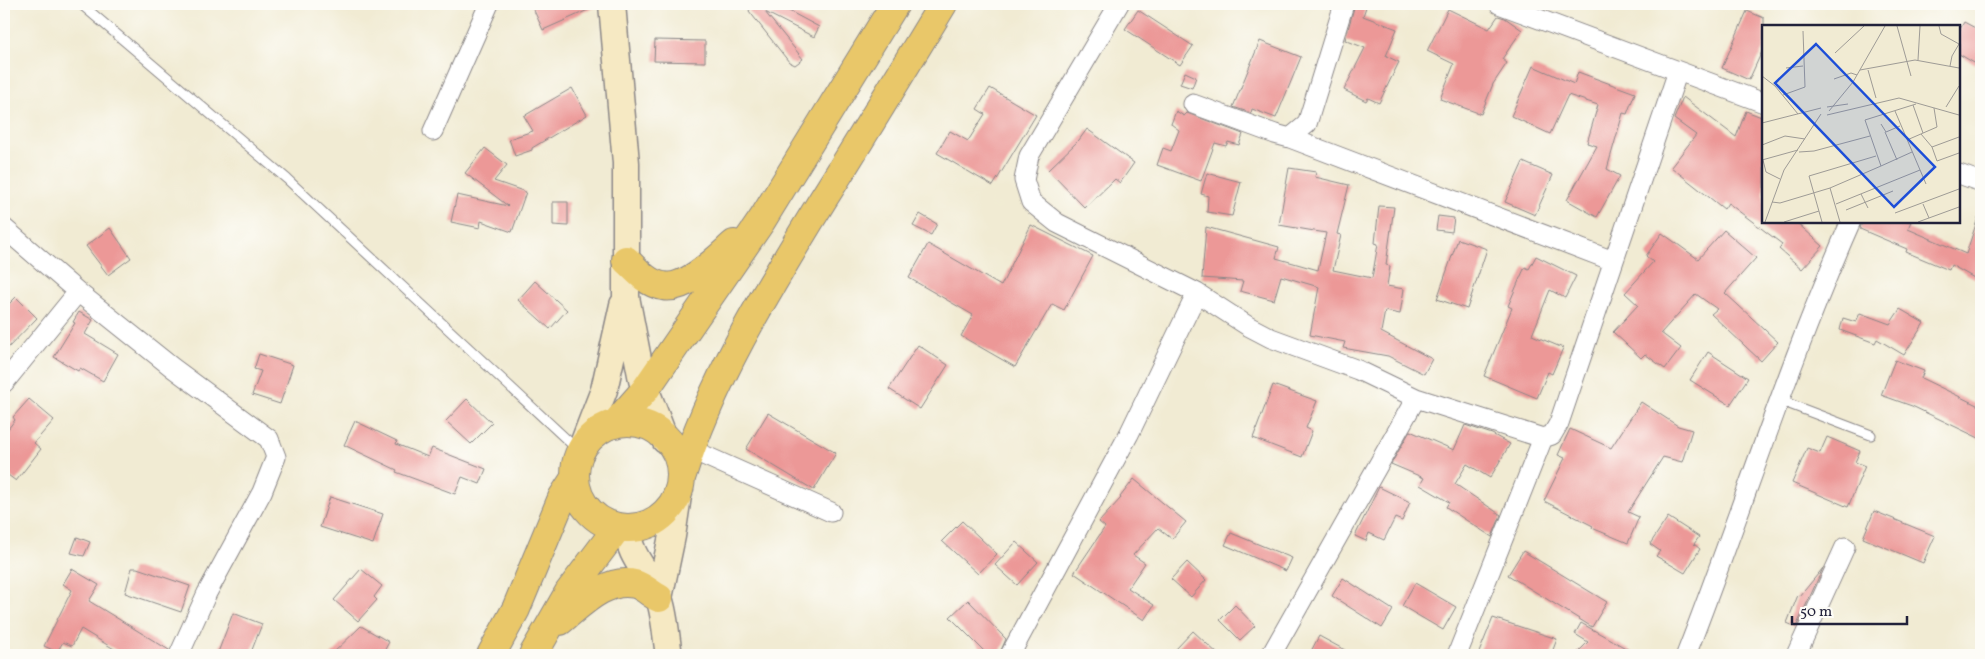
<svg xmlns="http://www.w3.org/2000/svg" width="1985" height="659" font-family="Vollkorn,serif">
<rect width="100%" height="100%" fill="#fdfcf7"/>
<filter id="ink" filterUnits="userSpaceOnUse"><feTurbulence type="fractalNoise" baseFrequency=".02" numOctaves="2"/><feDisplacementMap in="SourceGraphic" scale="10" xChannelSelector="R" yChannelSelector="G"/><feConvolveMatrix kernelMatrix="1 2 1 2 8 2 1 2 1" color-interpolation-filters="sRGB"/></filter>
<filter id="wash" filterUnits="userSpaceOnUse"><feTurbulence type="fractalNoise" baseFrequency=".0096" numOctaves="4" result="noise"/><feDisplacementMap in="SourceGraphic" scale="20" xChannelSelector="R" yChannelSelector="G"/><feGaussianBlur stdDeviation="1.12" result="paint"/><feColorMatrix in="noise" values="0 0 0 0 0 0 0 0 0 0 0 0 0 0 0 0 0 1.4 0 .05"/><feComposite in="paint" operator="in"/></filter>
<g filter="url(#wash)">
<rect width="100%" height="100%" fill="#f1ebd3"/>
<g id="blocks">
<path fill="#ec9897" d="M531,4H597V6L543,30Z
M750,4H776L819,27L814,37L765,12L803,59L795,65L789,62L749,11L752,5Z
M1355,4H1367L1363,16L1397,29L1386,56L1399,62L1379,103L1368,98L1366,101L1344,90L1365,48L1345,40Z
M1448,9L1489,29L1498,16L1505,18L1522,30L1502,59L1507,63L1493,84L1481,114L1440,99L1454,64L1427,51Z
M1138,10L1193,46L1180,65L1125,29Z
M1747,11L1764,18V47L1749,80L1722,68Z
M1964,22L1981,31V67L1959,54V31Z
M655,40L705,41V62L654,61Z
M1260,41L1301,57L1276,118L1252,109L1251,113L1233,107Z
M1533,66L1574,84L1578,72L1635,93L1627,114L1623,113L1607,169L1620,176L1597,217L1567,200L1597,146L1587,143L1598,105L1568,95L1550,134L1511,116Z
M1185,72L1196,77L1192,88L1180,84Z
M572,88L587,115L532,148V150L515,156L509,139L533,131L524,116Z
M990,88L1036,115L993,186L937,153L950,131L968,141L985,114L977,109Z
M1683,97L1736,137L1746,111L1764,118V221H1795L1823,246L1802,269L1779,249L1782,244L1728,203L1724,209L1671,167L1696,135L1674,119Z
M1176,111L1184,116L1187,113L1243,134L1239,145L1228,142L1226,146L1215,143L1201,181L1157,165L1163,148L1171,151L1179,130L1171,124Z
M1087,129L1134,163L1120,183L1115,179L1085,208L1048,170L1079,140Z
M485,148L507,165L494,181L526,192L512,232L481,221L480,228L451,222L457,195L508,206L465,173Z
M1523,162L1553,175L1535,215L1505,202Z
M1289,168L1316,172L1315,177L1349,185L1337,234L1341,235L1333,270L1372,278L1378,244L1375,243L1379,206L1394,207L1386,265L1390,266L1387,286L1404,289L1400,314L1385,311L1381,332L1432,359L1424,374L1388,356L1343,348L1345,342L1310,335L1319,287L1281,276L1274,300L1240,291L1243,281L1202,278L1206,227L1279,247L1276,258L1318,270L1326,233L1279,225Z
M1207,173L1241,182L1232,216L1207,212L1208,196L1201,194Z
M553,202H568V226L553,225Z
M920,214L937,224L931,235L913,226Z
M1979,215H1981V269L1976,279L1951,265L1949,270L1906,252L1907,249L1860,229L1862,221H1911L1908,229L1966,254Z
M1438,216L1454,218L1452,232L1436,230Z
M1031,225L1093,256L1064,310L1052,304L1015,367L961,336L973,315L909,278L928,244L1001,286Z
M110,228L131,258L108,275L86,246Z
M1724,230L1756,258L1725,293L1778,342L1761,361L1711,314L1717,309L1696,294L1661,333L1681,348L1665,369L1645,354L1641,358L1613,332L1638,305L1625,293L1653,262L1646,256L1662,233L1698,259Z
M1458,239L1487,249L1467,309L1437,299Z
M1536,256L1576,276L1565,298L1550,290L1532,335L1563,348L1552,374L1548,372L1537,398L1484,376L1512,308L1508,306L1520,278L1525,267L1529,269Z
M535,281L567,310L550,329L518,300Z
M16,297L37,318L4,352V309Z
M1900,309L1924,323L1904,355L1877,339L1875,343L1840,330L1843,318L1856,322L1860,313L1890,324Z
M79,312L93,320L85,334L118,354L103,381L80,368L78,371L54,357L75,323L73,322Z
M918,345L948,365L920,409L889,389Z
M1708,352L1748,378L1730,405L1690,380Z
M259,354L293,365L280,404L252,395L261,371L254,369Z
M1895,360L1924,371L1921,378L1981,407V439L1912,406L1881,395Z
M1273,385L1317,401L1306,428L1312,431L1302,457L1253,438Z
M29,399L54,420L34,443L41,449L16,481L4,472V434L15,420L13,417Z
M467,399L492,423L471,444L446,421Z
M1641,402L1678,426L1692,430L1682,462L1663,457L1628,512L1639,517L1628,543L1592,528L1593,526L1544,501L1565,458L1558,455L1570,429L1611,448Z
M768,413L836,453L814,490L746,449Z
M355,421L397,441L396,444L428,457L432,448L486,469L480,484L462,477L455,494L396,472L397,470L344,445Z
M1465,425L1492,434L1510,444L1490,478L1467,464L1455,484L1501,515L1492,537L1446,507L1449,502L1420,485L1424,478L1391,464L1410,431L1454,450Z
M1827,437L1860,451L1855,462L1865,466L1848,507L1792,483L1807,448L1820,453Z
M1134,479L1186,522L1172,539L1158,528L1133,555L1145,563L1128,588L1154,605L1144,620L1074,573L1105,527L1099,522L1121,498L1120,497Z
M1379,487L1410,502L1402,521L1395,518L1384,540L1369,533L1366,541L1355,536Z
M330,497L383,514L373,544L320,527Z
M1874,511L1935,536L1923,563L1863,538Z
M1668,517L1699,537L1694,544L1700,549L1685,573L1656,556L1660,551L1650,544Z
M962,521L997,554L978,574L942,541Z
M1231,533L1292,558L1286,571L1225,545Z
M77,537L90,542L84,556L71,553Z
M1016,542L1038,562L1017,585L995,565Z
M1523,551L1607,602L1592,627L1508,575Z
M1187,562L1206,580L1191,597L1171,579Z
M132,568H137L190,586L181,612L125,593Z
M1823,568L1796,627L1787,623L1798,595L1800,596Z
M72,569L99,585L89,601L169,650L168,655H124L81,629L72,646L63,642L57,652L44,646L72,590L63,584Z
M361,569L382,586L374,597L377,600L358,621L334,600Z
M1343,578L1393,610L1382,628L1332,596Z
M1415,583L1456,607L1443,630L1402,606Z
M968,600L1006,639L999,655H988L950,617Z
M1235,605L1255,626L1240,640L1220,620Z
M233,613L262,624L250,655H217Z
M1493,618L1557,639L1551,655H1478Z
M1581,623L1638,655H1575L1588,642L1575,634Z
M361,626L389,642L382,655H331Z
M1193,631L1219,655H1183L1176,649Z
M1319,636L1354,655H1309Z"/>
</g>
</g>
<g filter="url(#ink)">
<use href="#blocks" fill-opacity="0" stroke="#8a8687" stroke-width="1"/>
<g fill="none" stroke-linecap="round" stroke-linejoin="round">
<defs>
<path id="lane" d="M81,4L287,179L578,450
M1779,400L1871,435"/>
<path id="street" d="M1119,4L1029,156L1024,180L1031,202L1057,223L1197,293L1248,326L1271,338L1358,370L1416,398L1543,438L1552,435L1559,423L1678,71
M1499,4L1764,103
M1193,104L1275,134L1290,138L1307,124L1344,4
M433,131L489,4
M1290,138L1613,261
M1959,174L1981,182
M4,228L78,292L173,368L269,439L276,457L262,492L207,593L179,655
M4,383L78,292
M690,449L831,512
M1010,655L1129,434L1197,293
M1271,655L1416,398
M1457,655L1543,438
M1686,655C1742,511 1788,363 1851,221
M1796,655L1845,547"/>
<path id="secondary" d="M612,4L626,163V297L642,380L665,440
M580,452L604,390L623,305
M627,528C629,558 649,572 659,598C665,614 666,638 669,655
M659,598L672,536L679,489"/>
<path id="primary" d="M626,260C636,270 648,284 663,286C686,291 718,258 734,244
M575 475a53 53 0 1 1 106 0a53 53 0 1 1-106 0Z
M615,424L645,390L762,220L895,4
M681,478C712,379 768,289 822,201C863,136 903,70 943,4
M560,621C580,605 606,577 635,584C643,586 651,594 659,598
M491,655L516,609L562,498L575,478
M533,655L569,592L618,527"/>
</defs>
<use href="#lane" stroke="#8a8687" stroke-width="11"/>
<use href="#street" stroke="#8a8687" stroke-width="21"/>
<use href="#secondary" stroke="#8a8687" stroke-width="29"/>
<use href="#primary" stroke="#8a8687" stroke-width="30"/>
<use href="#lane" stroke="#fff" stroke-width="9"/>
<use href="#street" stroke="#fff" stroke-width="19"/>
<use href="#secondary" stroke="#f6e9c3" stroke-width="26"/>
<use href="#primary" stroke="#e9c769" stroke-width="28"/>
</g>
</g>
<g transform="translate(1762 25)">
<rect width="198" height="198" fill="#f1ebd3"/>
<path fill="none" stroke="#9e9b96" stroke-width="1" d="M135,1L149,51M177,1L179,9L197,19M73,28L102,1M156,35L158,1M188,41L190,31L197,19M24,43L41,41M98,45L153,35L197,43M106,45L114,73M0,51L13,61L36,89M72,54L89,48L95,50M21,70L43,62L41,6M151,80L161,108M65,82L86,79M184,82L197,61M67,86L91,57L123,1M133,86L164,159M65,90L137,73L197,90M0,98L59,83M119,99L124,107L138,101M123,107L135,135M159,109L170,122L175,136L197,128M145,115L175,102L172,83M0,120L23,111L43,114M170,122L197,112M37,127L52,126L108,111M150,127L119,141L103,95L154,79M0,135L36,125M1,135L4,147L18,154M68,163L119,141M99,169L106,183M10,177L18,178L68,163L78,197M74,179L158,145M161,179L167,193M84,185L131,166M133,188L197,164M3,197L22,145L59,89M22,197L57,186M60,197L47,151L114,131M156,197L197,182"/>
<path fill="#1d4ed8" fill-opacity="0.15" stroke="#1d4ed8" stroke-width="2.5" d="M54,19L173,142L132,182L13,58Z"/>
<rect width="198" height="198" fill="none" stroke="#22223b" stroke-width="2.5"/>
</g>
<rect width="1985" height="659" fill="none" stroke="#fdfcf7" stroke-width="20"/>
<path d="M1792 616v8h115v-8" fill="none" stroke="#22223b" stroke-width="2.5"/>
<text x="1800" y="616" font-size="15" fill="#22223b" stroke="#fdfcf7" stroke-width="4" paint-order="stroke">50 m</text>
</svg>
